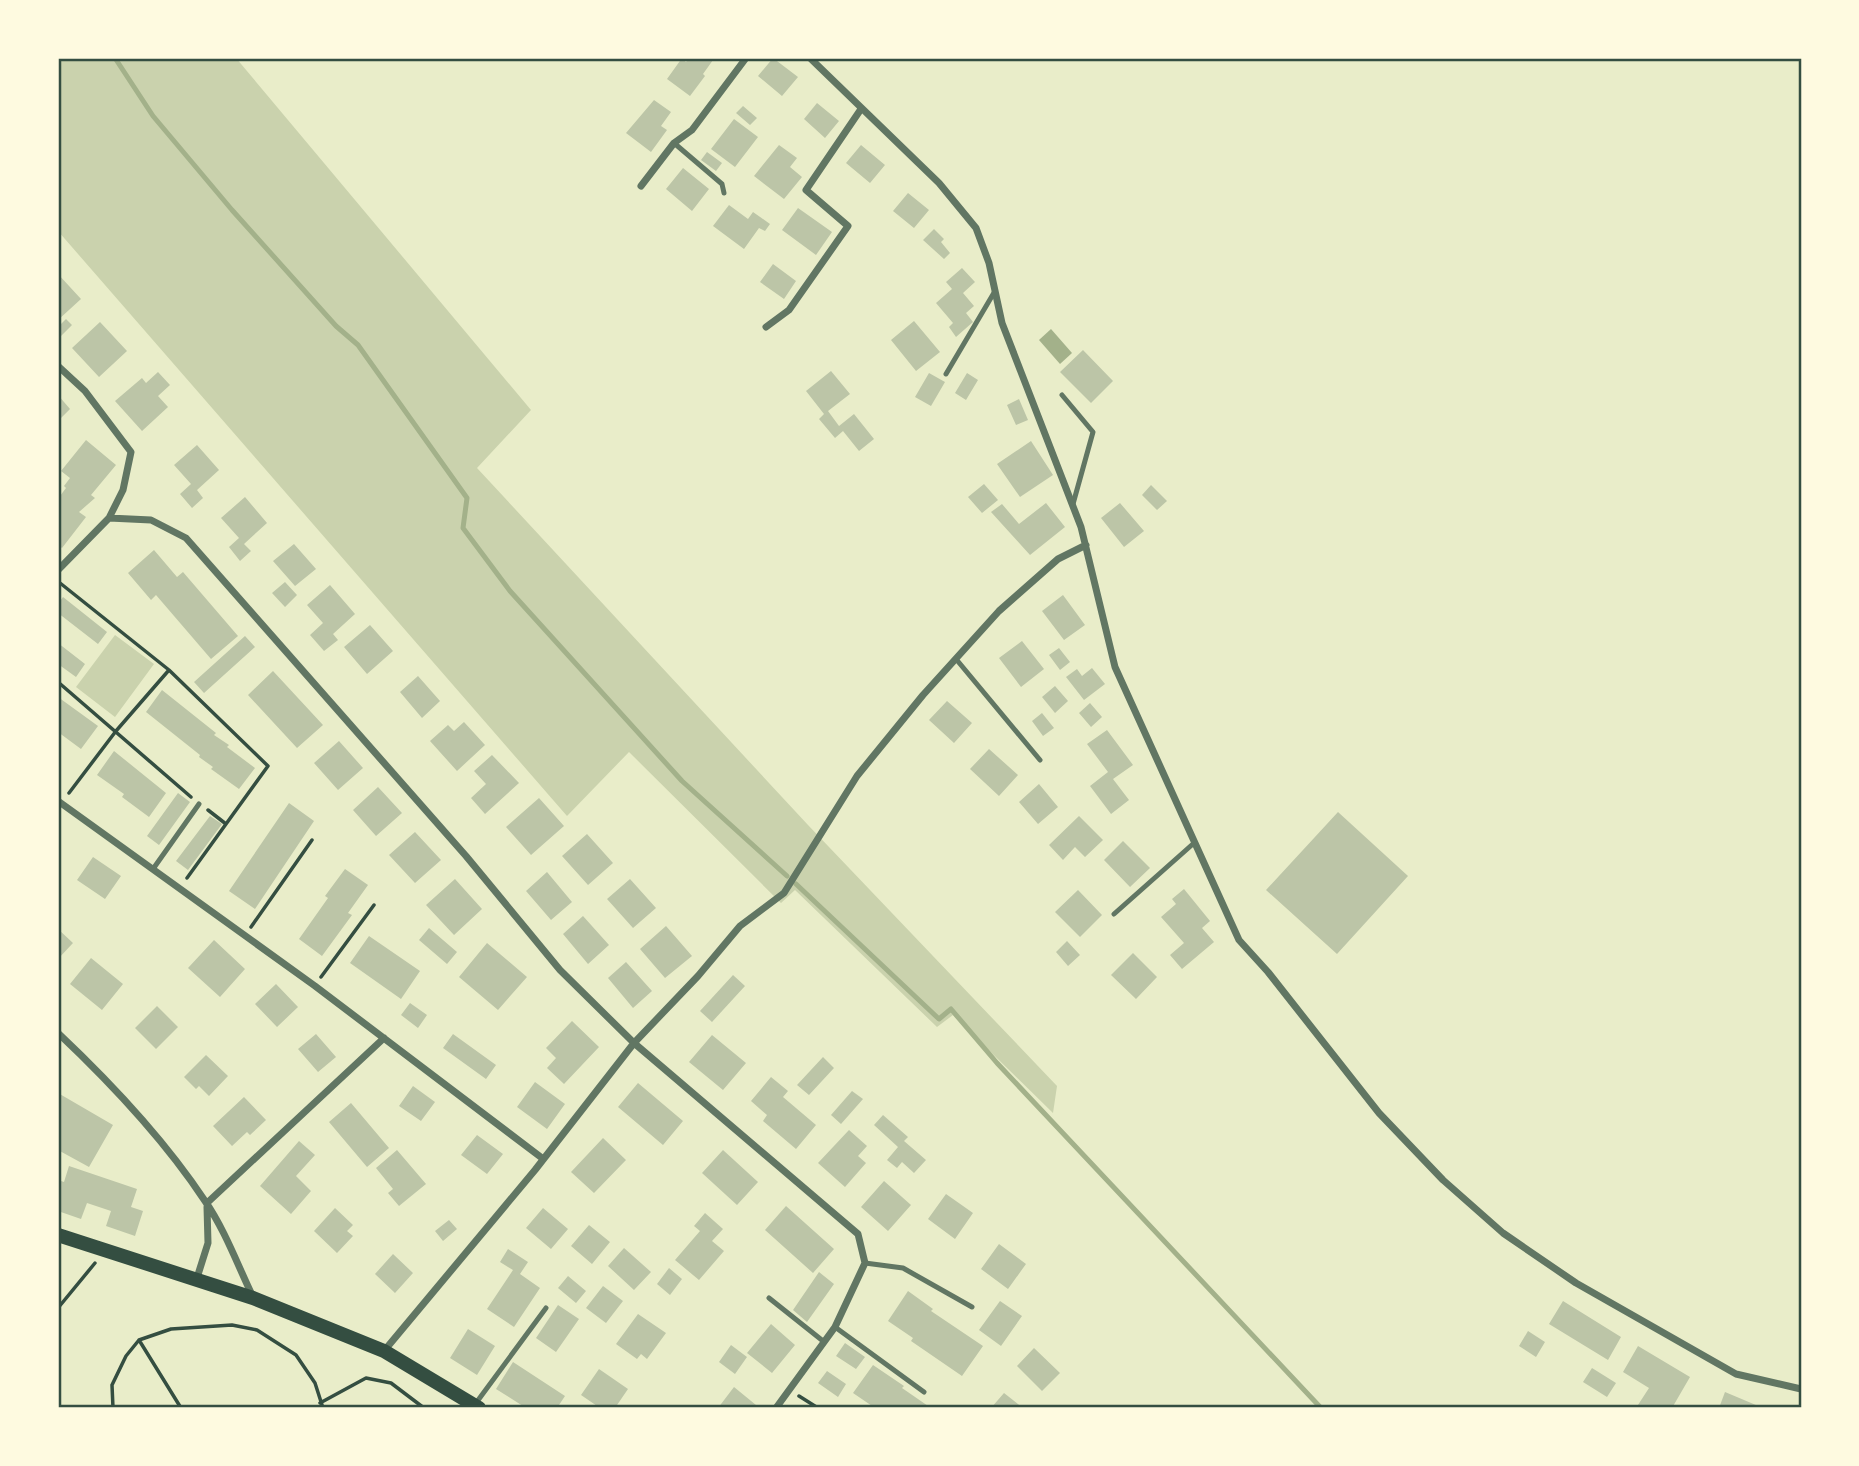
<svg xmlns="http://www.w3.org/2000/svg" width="1859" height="1466" font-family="'Roboto Condensed',sans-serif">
<rect width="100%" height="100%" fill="#e9edc9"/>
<path fill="#cad2ad" d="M58,58H236L531,410L477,468L808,825L1057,1086L1053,1113L953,1015L937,1027L795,890L781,903L629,752L567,816L58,231Z
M115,635L154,664L115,717L76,687Z"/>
<path fill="#a3b18a" d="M1051,329L1072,353L1060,364L1039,340Z"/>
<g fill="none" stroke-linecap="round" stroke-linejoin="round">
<path stroke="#a3b18a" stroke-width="5" d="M115,58L153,116L232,210L336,326L358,345L467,498L463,528L510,591L682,781L787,876
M796,884L939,1019L951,1009L997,1063L1321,1408"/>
</g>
<path fill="#bcc5a7" d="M682,58L686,62L689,58H709L713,60L703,74L705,76L690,96L667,79Z
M773,58L798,77L782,96L758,76Z
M654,100L671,112L661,126L667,130L651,152L626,133Z
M817,103L839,121L825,138L804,119Z
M743,106L757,118L750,125L736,113Z
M734,119L758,137L735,167L711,149Z
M779,145L797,158L790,167L802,177L784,199L754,176Z
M861,145L885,165L870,183L846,163Z
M707,152L722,163L716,171L701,160Z
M683,168L709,189L692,211L666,189Z
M908,193L929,210L914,228L893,211Z
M729,205L748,219L753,212L770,224L765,231L759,228L744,249L713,226Z
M798,208L832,232L816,255L782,230Z
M934,229L944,239L941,242L950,253L944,259L923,240Z
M773,264L796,281L784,299L760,282Z
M962,268L975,282L963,293L974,306L966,313L973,322L956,337L949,327L953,323L936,303L952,289L946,282Z
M58,274L81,299L58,320Z
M66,319L72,325L60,337L58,334V327Z
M914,321L940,352L916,371L891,340Z
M100,322L127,351L99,377L72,348Z
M1083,350L1113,381L1091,403L1060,372Z
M831,371L850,394L828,411L839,426L854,414L874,439L859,451L843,431L835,438L819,419L824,414L806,391Z
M158,372L170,385L158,396L168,407L142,431L115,401L142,378L146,383Z
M929,373L945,382L931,406L915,397Z
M967,373L978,380L966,400L955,393Z
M58,395L70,409L58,421Z
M1019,399L1028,420L1016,425L1007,405Z
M86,440L116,465L91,495L95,498L79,512L86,517L62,548L58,545V494L60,496L66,488L64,486L70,478L61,471Z
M1031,441L1053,475L1020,497L997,464Z
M197,445L219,470L197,490L203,498L192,508L180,494L191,484L174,465Z
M984,484L998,500L982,513L968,497Z
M1151,485L1167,501L1157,510L1142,495Z
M245,497L267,523L244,544L251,551L240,561L229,547L239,538L221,518Z
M1046,503L1065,527L1030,555L991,512L1002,504L1019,524Z
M1120,503L1144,531L1124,547L1101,518Z
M294,544L316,569L295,586L273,561Z
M154,550L177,577L183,572L238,636L211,659L156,595L151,600L128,573Z
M285,582L297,595L285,607L272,593Z
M330,585L355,614L333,634L338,640L324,651L310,635L323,623L307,605Z
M1063,595L1085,625L1064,640L1042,611Z
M63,597L107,632L98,644L58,613V604Z
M370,625L393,651L367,674L344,647Z
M245,636L255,647L204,693L194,682Z
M1022,641L1044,669L1021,687L999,658Z
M58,643L85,664L76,677L58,664Z
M1059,648L1070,662L1060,670L1049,655Z
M1092,668L1105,684L1084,700L1066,677L1077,669L1082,676Z
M273,671L323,725L297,748L248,695Z
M418,676L440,701L422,718L400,692Z
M1055,686L1068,701L1055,713L1042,697Z
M162,690L216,733L214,735L229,745L227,747L255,768L239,789L211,769L213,767L199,757L200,755L146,712Z
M58,697L98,726L81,749L58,732Z
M947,701L972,723L954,743L929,720Z
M1090,703L1102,717L1091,727L1079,713Z
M1042,713L1054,728L1043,736L1032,721Z
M464,722L485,745L457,771L430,741L448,725L454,731Z
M1107,730L1133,765L1113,779L1129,800L1111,814L1090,786L1108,772L1087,744Z
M339,741L363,768L338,790L314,763Z
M989,749L1018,775L999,796L970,769Z
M114,751L166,793L149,817L122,797L124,794L97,775Z
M492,755L519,783L485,814L471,798L486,784L474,771Z
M1039,784L1058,807L1038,824L1019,802Z
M378,787L402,813L376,836L353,810Z
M178,793L190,802L159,845L147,836Z
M539,798L564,826L531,855L506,827Z
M289,803L314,821L255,909L229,891Z
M1338,812L1408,876L1337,954L1266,890Z
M210,816L222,824L188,870L176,861Z
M1079,816L1103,840L1085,857L1075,847L1063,860L1049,845Z
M415,832L441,860L415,883L389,855Z
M587,834L613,863L588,885L562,856Z
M1123,841L1150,868L1130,887L1104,860Z
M93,857L121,876L105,899L77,880Z
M345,869L368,885L348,913L352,915L322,956L299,939L328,898L325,896Z
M547,872L572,902L551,920L526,891Z
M455,879L482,909L454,935L426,905Z
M630,879L656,908L633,928L607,899Z
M1184,889L1210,921L1202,928L1214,942L1182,969L1170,955L1184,943L1161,917L1176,904L1172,899Z
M1078,890L1102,915L1080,937L1055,912Z
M583,916L609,945L588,964L563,934Z
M666,926L692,956L665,978L640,949Z
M429,928L457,952L447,964L419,940Z
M58,929L73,943L58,959Z
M369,936L420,971L401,999L350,963Z
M214,940L245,969L220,997L188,968Z
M1067,941L1080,955L1068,966L1056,952Z
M487,943L527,977L498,1010L459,977Z
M1133,953L1157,977L1136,999L1111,975Z
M91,958L123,984L102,1010L70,984Z
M626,962L652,991L633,1008L608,978Z
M733,975L745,986L712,1022L700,1011Z
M276,984L298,1007L277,1027L255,1004Z
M410,1003L427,1015L418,1028L401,1015Z
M157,1006L178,1027L156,1049L135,1028Z
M572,1021L599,1047L564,1084L547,1068L556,1058L546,1048Z
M316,1034L336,1057L318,1072L298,1049Z
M453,1034L496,1065L486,1079L443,1048Z
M712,1035L746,1063L723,1090L689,1062Z
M206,1055L228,1076L209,1096L199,1086L196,1089L184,1077Z
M823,1057L834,1068L809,1095L797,1085Z
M771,1077L788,1091L783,1097L816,1125L796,1149L763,1121L767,1115L751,1101Z
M535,1082L565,1104L547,1129L517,1107Z
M638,1083L683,1121L663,1145L618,1107Z
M413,1086L435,1102L421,1121L399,1106Z
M852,1091L863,1099L841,1124L831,1115Z
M58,1093L113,1125L89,1167L58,1150Z
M244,1097L266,1120L250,1135L247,1132L232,1146L213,1126Z
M351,1103L389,1148L367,1167L329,1122Z
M883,1115L908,1137L904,1141L926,1160L914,1173L902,1162L897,1168L887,1160L898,1147L874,1125Z
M849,1130L867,1146L858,1156L866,1163L845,1187L818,1163Z
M477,1135L503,1154L487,1174L461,1155Z
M603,1138L626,1160L594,1193L571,1172Z
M299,1141L315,1155L296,1176L311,1191L291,1214L260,1186Z
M397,1150L426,1184L399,1206L388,1193L393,1189L376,1168Z
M723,1150L758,1182L737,1205L702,1173Z
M69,1166L137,1189L131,1207L143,1211L135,1236L106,1226L111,1211L87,1203L81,1219L58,1211V1180L64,1182Z
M884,1181L911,1205L888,1231L861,1207Z
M946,1194L973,1213L955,1239L928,1219Z
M786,1206L834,1249L813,1273L765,1230Z
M335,1208L353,1225L347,1231L353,1236L337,1253L314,1231Z
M543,1208L568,1229L551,1249L526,1228Z
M705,1213L723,1229L712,1241L724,1251L699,1280L675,1260L700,1231L694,1226Z
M449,1220L457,1229L443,1241L435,1231Z
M589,1225L610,1242L592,1264L571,1246Z
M999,1244L1026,1264L1008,1289L981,1269Z
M624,1248L651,1272L634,1290L608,1266Z
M508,1249L528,1262L520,1274L540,1288L514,1327L487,1309L513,1270L500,1262Z
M393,1254L413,1273L395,1293L375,1274Z
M669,1268L682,1279L670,1295L657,1284Z
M819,1272L834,1284L807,1322L793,1310Z
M568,1276L586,1291L576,1303L558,1288Z
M603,1286L623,1301L606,1323L586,1308Z
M908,1291L933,1309L931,1311L983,1346L962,1376L911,1341L913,1338L888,1321Z
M1000,1301L1022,1316L1001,1346L979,1330Z
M1563,1301L1621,1337L1608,1360L1549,1324Z
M558,1305L579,1319L556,1352L536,1338Z
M638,1314L666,1333L647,1359L641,1354L637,1359L616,1344Z
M771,1324L795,1345L772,1373L747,1353Z
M468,1329L495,1346L477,1375L450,1358Z
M1528,1331L1545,1342L1536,1357L1519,1346Z
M845,1343L865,1357L856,1369L836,1356Z
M731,1345L747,1357L735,1374L719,1362Z
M1638,1346L1690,1377L1672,1408H1636L1649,1388L1623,1372Z
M1034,1348L1060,1373L1042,1391L1017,1366Z
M513,1362L565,1396L557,1408H526L496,1389Z
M873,1365L904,1386L902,1388L931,1408H875L853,1393Z
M1592,1368L1616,1383L1607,1397L1583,1382Z
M599,1369L628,1389L615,1408H600L581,1395Z
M827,1371L846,1384L838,1397L818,1383Z
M734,1387L756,1405L753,1408H718Z
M1725,1392L1763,1408H1719Z
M1004,1393L1023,1408H991Z"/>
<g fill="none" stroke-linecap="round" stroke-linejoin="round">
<path stroke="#344e41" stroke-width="3.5" d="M60,583L169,670L268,766L187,878
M58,682L191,797
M69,793L116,731L169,670
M208,810L226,824
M251,927L312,840
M321,977L374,905
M58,1308L95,1263
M139,1340L181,1408
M799,1396L818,1408
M320,1403L366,1378L391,1383L424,1408
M113,1408L112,1385L126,1356L139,1340L171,1329L232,1325L257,1330L296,1355L315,1383L323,1408"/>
<path stroke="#617663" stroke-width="5" d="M674,143L722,184L724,193
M946,374L995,291
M1062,395L1093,432L1073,504
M956,659L1040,760
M153,869L199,804
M1114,914L1194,843
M865,1263L903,1268L972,1307
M769,1298L823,1341
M835,1327L924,1392
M476,1403L546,1308"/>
<path stroke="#617663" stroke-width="7" d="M810,58L939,183L976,228L989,263L1002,323L1081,527L1115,667L1239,940L1268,972L1379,1113L1443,1180L1503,1233L1576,1283L1736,1374L1801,1389
M641,186L674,143L692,130L746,58
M766,327L789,310L848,226L806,190L861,109
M58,366L85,391L131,452L123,490L109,518
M58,570L109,518L151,520L186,538L466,856L560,970L634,1043L858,1234L865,1263L835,1327L776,1408
M58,801L315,986L542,1158
M58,1033C112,1084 164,1139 205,1201C225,1230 238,1266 253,1297
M207,1203L384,1038
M196,1281L208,1243L207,1207
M384,1351L535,1170L634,1043L698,976L740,926L784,893L857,776L923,695L999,611L1058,559L1086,545"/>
<path stroke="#344e41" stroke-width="14" d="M58,1235L253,1298L384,1351L479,1408"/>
</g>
<rect width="1859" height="1466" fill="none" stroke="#fefae0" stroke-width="119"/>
<rect x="60" y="60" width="1740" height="1346" fill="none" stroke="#344e41" stroke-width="2.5"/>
</svg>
